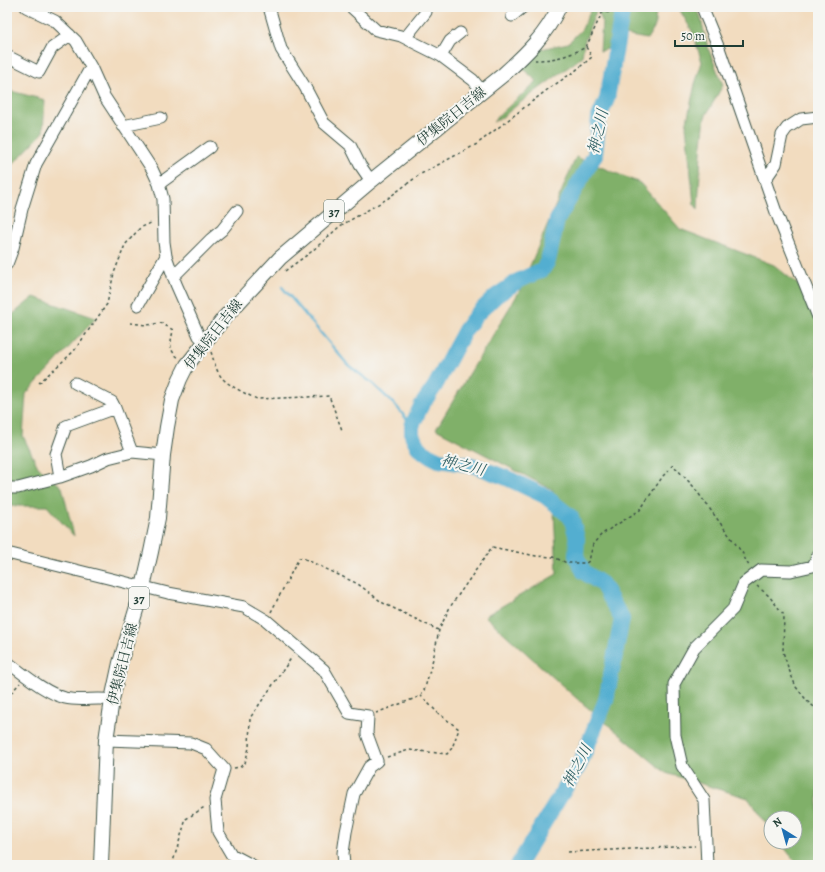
<svg xmlns="http://www.w3.org/2000/svg" width="825" height="872" font-family="Alegreya,'Noto Serif JP',serif">
<rect width="100%" height="100%" fill="#f6f6f2"/>
<filter id="ink" filterUnits="userSpaceOnUse"><feTurbulence type="fractalNoise" baseFrequency=".025" numOctaves="2"/><feDisplacementMap in="SourceGraphic" scale="8" xChannelSelector="R" yChannelSelector="G"/><feConvolveMatrix kernelMatrix="1 2 1 2 8 2 1 2 1" color-interpolation-filters="sRGB"/></filter>
<filter id="wash" filterUnits="userSpaceOnUse"><feTurbulence type="fractalNoise" baseFrequency=".012" numOctaves="4" result="noise"/><feDisplacementMap in="SourceGraphic" scale="16" xChannelSelector="R" yChannelSelector="G"/><feGaussianBlur stdDeviation="0.9" result="paint"/><feColorMatrix in="noise" values="0 0 0 0 0 0 0 0 0 0 0 0 0 0 0 0 0 1.4 0 .05"/><feComposite in="paint" operator="in"/></filter>
<g filter="url(#wash)">
<rect width="100%" height="100%" fill="#f2dcbf"/>
<path fill="#80b069" stroke="#50764e" d="M592,7H656L655,26L647,39L614,33L611,48L600,51L602,21L597,9L584,43L582,57L521,102L501,118L493,122C506,107 523,95 537,81L522,68L541,49L568,43L582,29Z
M678,7H695L700,15L708,48L723,85L705,117L701,153L698,209L694,204L686,126L695,84L702,62L692,31Z
M7,90L45,100L43,133L7,170Z
M576,157L640,183L680,229L774,265L818,301V865H798L780,842H795V818H771V830L748,798L666,773L575,697L485,616L557,574L553,490L436,429L519,292Z
M34,297L96,318L26,394L23,436L38,467L62,487L74,536L47,506H9L7,504V319Z"/>
<g fill="none" stroke-linecap="round" stroke-linejoin="round">
<path stroke="#52aed0" stroke-width="2.5" d="M282,287L348,365L372,383L397,407L412,426"/>
<path stroke="#52aed0" stroke-width="16" d="M518,865L580,764L606,700L622,619L602,584L584,572L576,556L577,538L571,517L545,496L507,478L472,465L439,460L425,453L418,447L412,435V426L421,406L435,386L465,330L477,314L496,296L518,281L542,270L548,261L557,220L595,155L599,117L607,99L623,7"/>
</g>
</g>
<g filter="url(#ink)">
<g fill="none" stroke-linecap="round" stroke-linejoin="round">
<defs>
<path id="minor" d="M26,7L55,21L76,41L91,67L104,96L152,169L159,184L163,199L164,242L166,256L176,284L199,336L205,342
M269,7L281,49L305,87L324,123L350,145L360,165L371,181
M351,7L376,30L401,36L441,56L473,80L482,91
M702,7L720,51L776,212L818,317
M512,16L523,7
M405,38L426,12
M7,56L39,72L52,48L70,35
M441,56L450,41L460,33
M123,126L161,118
M765,180L776,164L782,135L787,128L801,119L818,117
M159,184L210,147
M7,264L13,248L22,209L36,164L91,67
M173,277L211,239L222,230L237,211
M138,305L166,256
M75,383L112,402L115,408
M132,452L108,458L91,466L60,477L56,454L66,426L115,408L132,452L163,455
M7,488H18L60,477
M7,553L168,593L244,607L266,620L324,670L349,713L368,716L367,734L377,761L369,767L354,794L346,832L343,853L344,865
M7,662C25,675 44,692 65,698C81,702 96,697 112,700
M106,740L191,743L206,749L224,769L215,800L218,832L231,854L252,865
M707,865L704,800L682,766L675,735L674,684L694,648L733,609L744,583L761,570L791,571L813,566L818,555"/>
<path id="major" d="M101,865L106,740L112,700L120,663L143,587L151,552L158,518L163,455L167,427L172,400L180,379L187,365L224,318L280,258L371,181L504,74C527,53 546,35 559,7"/>
</defs>
<use href="#minor" stroke="#3f5549" stroke-width="13"/>
<use href="#major" stroke="#3f5549" stroke-width="16"/>
<path stroke="#3f5549" stroke-width="1.5" stroke-dasharray="3 3" stroke-linecap="butt" d="M586,47L602,13L654,7
M285,271L311,252L340,226L387,199L419,175L477,144L547,90L575,71L592,57L586,47C569,56 554,60 535,60
M130,323L147,325L161,323L173,330C171,343 167,349 179,358
M211,352C214,361 216,371 222,378C229,386 248,395 257,399L329,396L342,430
M39,383L74,351L107,304L114,273L125,245L140,228L153,222
M757,586L769,596L784,615L783,652L788,667L796,687L808,702L818,710
M271,612L299,558L305,559L358,584L383,603L438,630
M7,697L20,683
M376,713L421,696L425,688L434,655L439,630L450,607L492,547L536,556L553,557L567,563H586L589,561L593,544L602,534L640,510L663,476L673,465L693,486L743,554L744,557L749,566
M387,757L409,750L447,754L452,748L459,729L438,713L421,696
M234,768L240,767L245,763L249,748L250,718L292,657
M568,852L695,846
M172,865L186,819L206,806"/>
<use href="#minor" stroke="#fff" stroke-width="11"/>
<use href="#major" stroke="#fff" stroke-width="14"/>
</g>
</g>
<g text-anchor="middle" stroke-width="4" stroke-linejoin="round" paint-order="stroke">
<g fill="#f6f6f2" stroke="#60746d" stroke-width="1">
<rect x="324" y="200" width="20" height="22" rx="3"/>
<rect x="129" y="587" width="20" height="22" rx="3"/>
</g>
<g font-size="13" font-weight="bold" fill="#1f3d34">
<text x="334" y="216">37</text>
<text x="139" y="603">37</text>
</g>
<g font-size="14" fill="#1f3d34" stroke="#f6f6f2">
<text transform="translate(451 116) rotate(-39)" y="5">伊集院日吉線</text>
<text transform="translate(213 334) rotate(-52)" y="5">伊集院日吉線</text>
<text transform="translate(122 664) rotate(-76)" y="5">伊集院日吉線</text>
</g>
<g font-size="15" font-style="italic" fill="#2e5f63" stroke="#f6f6f2">
<text transform="translate(598 132) rotate(-77)" y="5">神之川</text>
<text transform="translate(463 465) rotate(14)" y="5">神之川</text>
<text transform="translate(577 766) rotate(-63)" y="5">神之川</text>
</g>
</g>
<rect width="825" height="872" fill="none" stroke="#f6f6f2" stroke-width="24"/>
<g transform="translate(783 830) rotate(323)"><circle r="19" fill="#f6f6f2" stroke="#a0aca6"/>
<path d="M0-3L7 15L0 10L-7 15Z" fill="#1f6fb2"/>
<text y="-6" font-size="11" font-weight="bold" text-anchor="middle" fill="#1f3d34">N</text>
</g>
<path d="M675 40v6h68v-6" fill="none" stroke="#1f3d34" stroke-width="2"/>
<text x="681" y="40" font-size="12" fill="#1f3d34" stroke="#f6f6f2" stroke-width="3" paint-order="stroke">50 m</text>
</svg>
